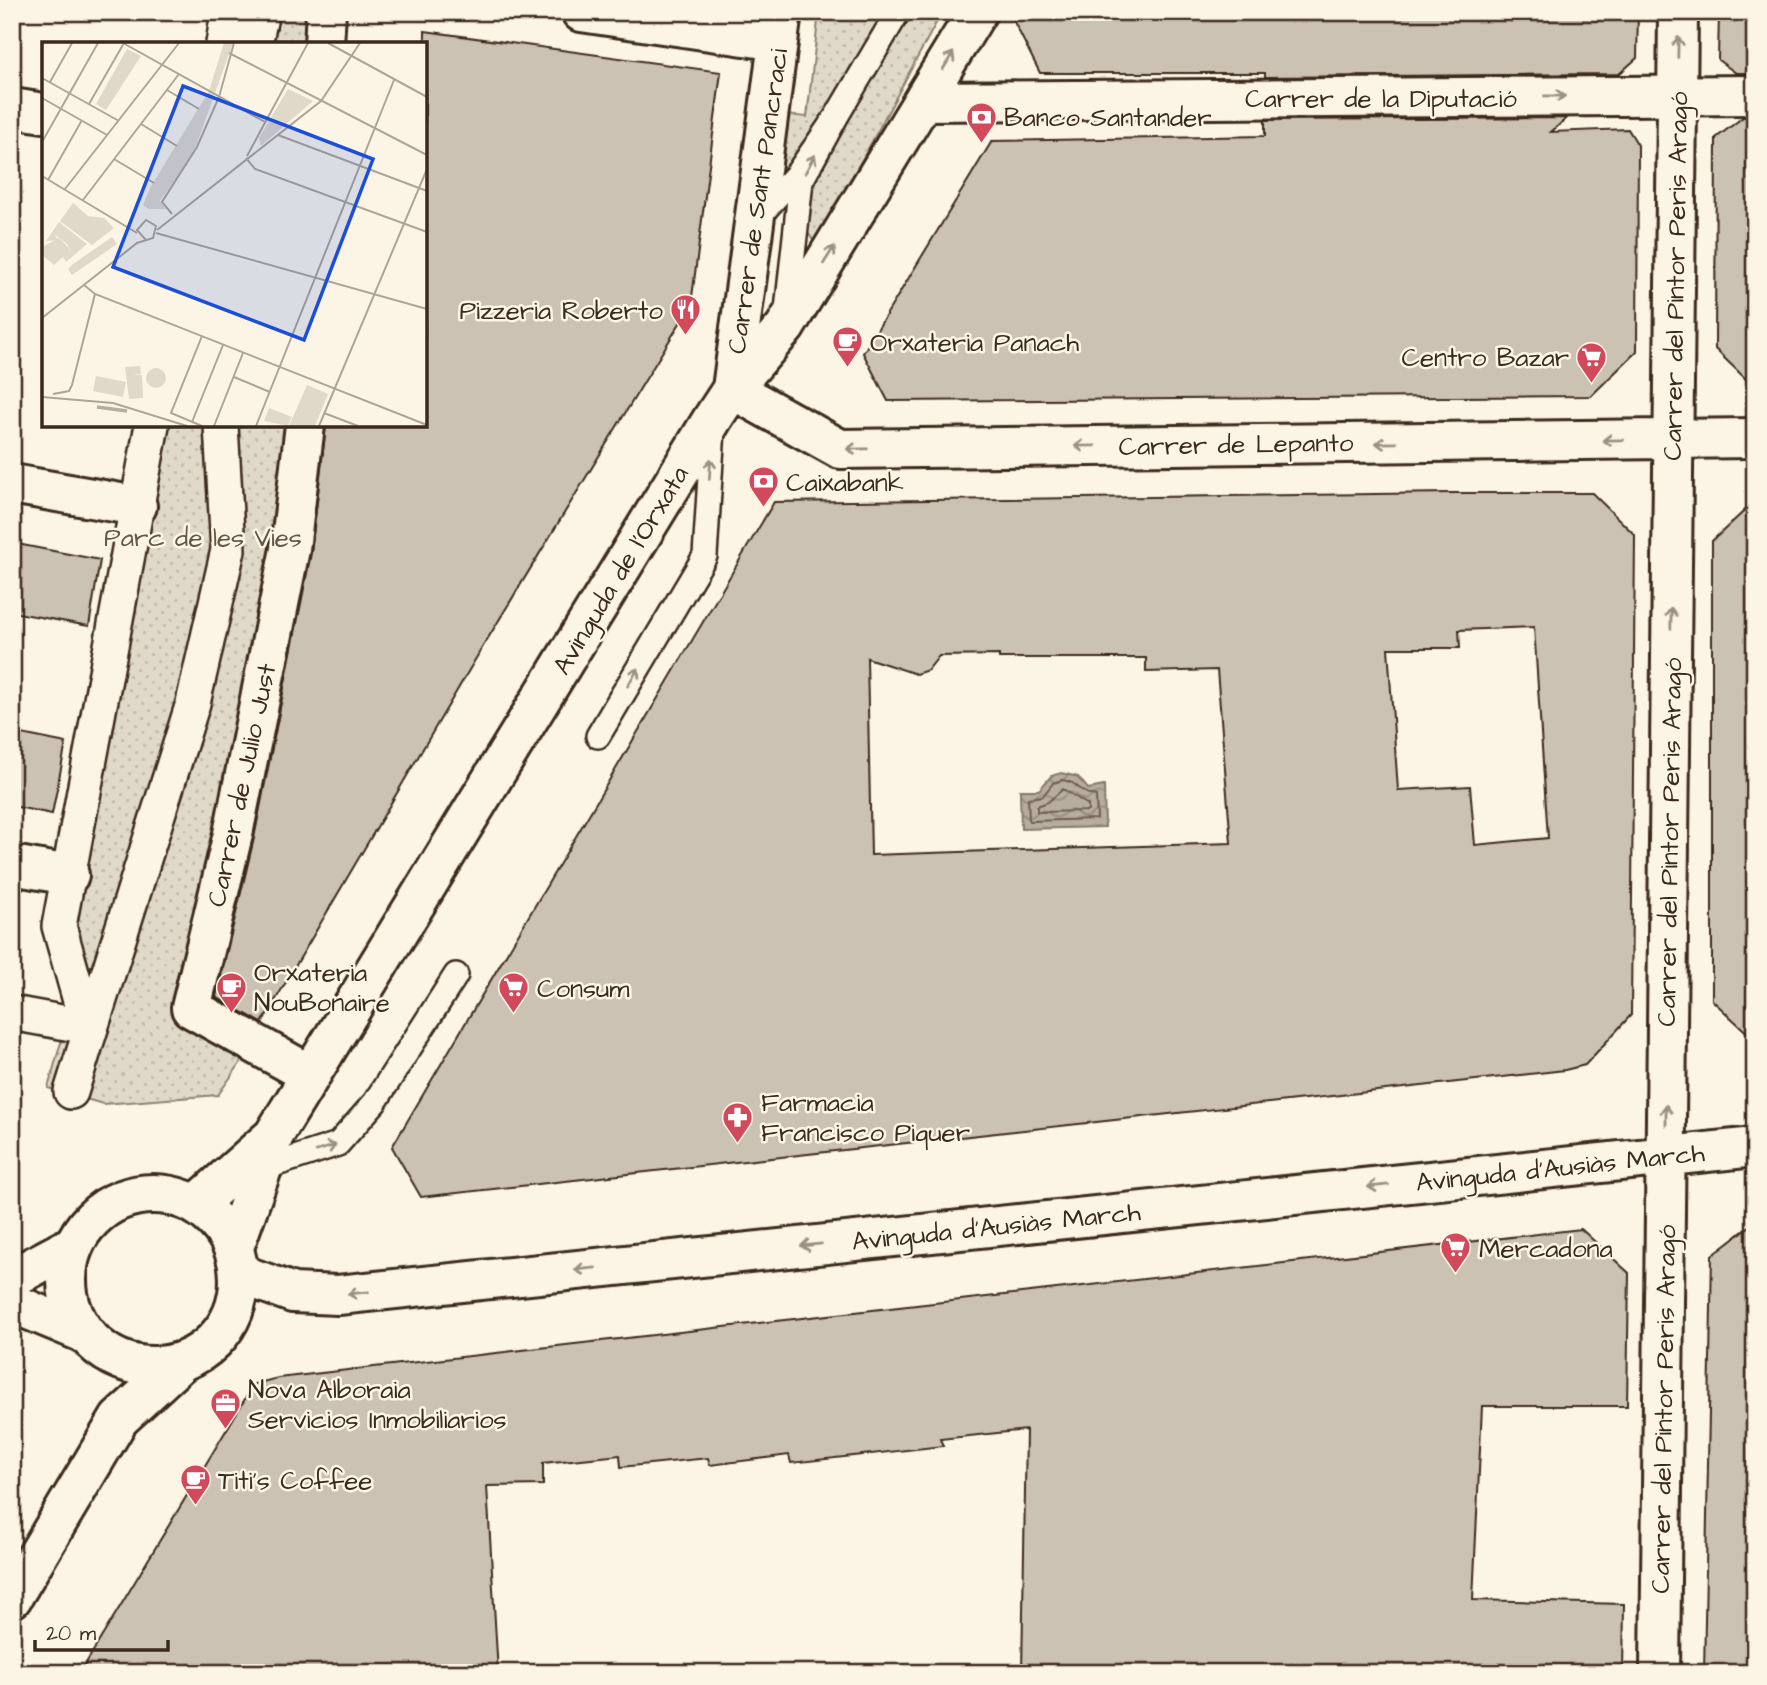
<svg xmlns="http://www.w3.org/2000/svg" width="1767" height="1685" font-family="'Architects Daughter',sans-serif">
<defs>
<pattern id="park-dots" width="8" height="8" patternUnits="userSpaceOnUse" patternTransform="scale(1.75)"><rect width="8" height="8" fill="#e0d8c8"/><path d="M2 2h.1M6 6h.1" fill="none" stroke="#c1baab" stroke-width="1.8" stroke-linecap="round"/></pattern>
<pattern id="water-waves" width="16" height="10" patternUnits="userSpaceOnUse" patternTransform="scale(1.75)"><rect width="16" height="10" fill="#b7ad9e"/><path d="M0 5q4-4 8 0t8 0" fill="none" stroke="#968d80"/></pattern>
</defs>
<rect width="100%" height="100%" fill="#fcf5e5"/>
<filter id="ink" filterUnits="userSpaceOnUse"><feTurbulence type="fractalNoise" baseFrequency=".0143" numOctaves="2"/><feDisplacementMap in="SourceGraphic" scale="14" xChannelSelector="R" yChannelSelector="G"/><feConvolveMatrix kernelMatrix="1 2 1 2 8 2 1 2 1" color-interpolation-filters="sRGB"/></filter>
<g filter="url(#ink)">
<path fill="url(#park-dots)" stroke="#8e8173" stroke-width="2" d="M213,12H325L323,44H208Z
M819,12H942L816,245L776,184L786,115L807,117Z
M136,425H298L290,549L174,1008L246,1055L218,1095L103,1104L48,1088L67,1021L47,933Z"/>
<path fill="url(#water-waves)" stroke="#85796b" stroke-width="2" d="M1061,773L1078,777L1088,789L1104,786L1105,827L1021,829L1020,790H1039L1051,776Z"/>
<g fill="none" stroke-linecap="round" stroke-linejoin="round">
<path stroke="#6d5e51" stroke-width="2" d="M1062,780C1079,782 1078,793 1096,796L1097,819L1029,821L1028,798L1043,796L1053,783Z
M1063,789L1088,805V811L1037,812V806L1048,802Z"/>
</g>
<path fill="#ccc2b3" stroke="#3b2a1e" stroke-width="2" fill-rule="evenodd" d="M1009,12H1638L1637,58L1619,74L1265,77V73H1040Z
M1719,12H1755V73H1736L1718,60Z
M425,31L721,72L691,305L482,648L262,1023L216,997L254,838L311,553L326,425H425Z
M1743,117H1755V388L1715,349L1716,138Z
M1567,118L1551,132L1628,129L1638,145L1637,351L1591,396L888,401L863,353L992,141L1265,136V120Z
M1451,493H1592L1635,535L1631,1015L1585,1065L1565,1070L421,1197L392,1147L774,502ZM1534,627L1548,838L1475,845L1470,786L1398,790L1388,648H1460L1459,630ZM999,655V658H1146V672L1217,670L1231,843L871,855L867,658L916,674L928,670L939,656Z
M1755,501V1040L1712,1000V541Z
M12,543L100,560L89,626L12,612Z
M12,732L66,743L52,814L12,806Z
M1755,1222V1673H1704L1712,1255Z
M1581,1229L1629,1273L1627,1406H1482L1473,1600L1624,1604L1623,1673H1022L1026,1430L940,1439L943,1446L791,1463L789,1455L710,1465L708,1458L621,1467L620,1455L543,1463V1485L487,1486L498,1673H80L254,1384L278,1378Z"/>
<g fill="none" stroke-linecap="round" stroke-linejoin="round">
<defs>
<path id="service" d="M836,117L898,12
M758,217L796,175L836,117L801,181L787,310
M598,736L705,556L713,429
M261,1169L338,1144L375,1102L456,975"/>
<path id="pedestrian" d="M223,44L228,12
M255,44L262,12
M12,1013L88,1027
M89,1033L59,926L152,425
M71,1092L193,703L228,550L221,425"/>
<path id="minor" d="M581,12L778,41
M324,44L326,12
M924,101L1755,95
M12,108L44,113
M732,389L840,449L1755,438
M732,389L782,12
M305,425L290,549L233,834L191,1008L311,1075
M12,484L137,506
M12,865L69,875
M197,1204L270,1139
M234,1247L274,1135L713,418L732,389L785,327L977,12
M240,1274L293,1293L338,1295L1755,1147
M1660,1673L1678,12"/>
<path id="tertiary" d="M12,1278L74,1245
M12,1303L84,1333"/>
<path id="secondary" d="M67 1280a86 86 0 1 1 172 0a86 86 0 1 1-172 0Z
M12,1598L119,1419L181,1362"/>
</defs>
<use href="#service" stroke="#3b2a1e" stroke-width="28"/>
<use href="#pedestrian" stroke="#3b2a1e" stroke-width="38"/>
<use href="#minor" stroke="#3b2a1e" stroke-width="44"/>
<use href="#tertiary" stroke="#3b2a1e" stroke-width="44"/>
<use href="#secondary" stroke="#3b2a1e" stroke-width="44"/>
<use href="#service" stroke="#fcf5e5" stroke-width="23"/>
<use href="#pedestrian" stroke="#fcf5e5" stroke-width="33"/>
<use href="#minor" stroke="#fcf5e5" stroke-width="38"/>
<use href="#tertiary" stroke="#fcf5e5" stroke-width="38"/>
<use href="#secondary" stroke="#fcf5e5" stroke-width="38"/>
</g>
<defs><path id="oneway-shaft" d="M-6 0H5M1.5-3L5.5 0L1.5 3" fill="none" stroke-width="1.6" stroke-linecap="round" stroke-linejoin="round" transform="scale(1.75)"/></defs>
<g stroke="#9c9082">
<use href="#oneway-shaft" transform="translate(1678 47) rotate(-89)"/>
<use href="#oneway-shaft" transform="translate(948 61) rotate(-59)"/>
<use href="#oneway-shaft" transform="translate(1555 96)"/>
<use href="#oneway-shaft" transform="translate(810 164) rotate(-62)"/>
<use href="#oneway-shaft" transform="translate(829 255) rotate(-58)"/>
<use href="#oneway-shaft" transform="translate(1613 440) rotate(179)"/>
<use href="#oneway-shaft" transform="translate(1386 443) rotate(179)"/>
<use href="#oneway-shaft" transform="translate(1085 446) rotate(179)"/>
<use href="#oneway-shaft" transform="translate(857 449) rotate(179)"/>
<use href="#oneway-shaft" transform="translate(710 469) rotate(-86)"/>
<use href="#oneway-shaft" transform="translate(1671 618) rotate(-89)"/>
<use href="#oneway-shaft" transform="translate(633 677) rotate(-59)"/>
<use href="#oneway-shaft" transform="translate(1666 1115) rotate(-90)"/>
<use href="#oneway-shaft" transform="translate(326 1148) rotate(-18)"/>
<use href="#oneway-shaft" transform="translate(1378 1186) rotate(174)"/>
<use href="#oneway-shaft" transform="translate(811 1245) rotate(174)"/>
<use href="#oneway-shaft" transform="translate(585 1269) rotate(174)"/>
<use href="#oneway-shaft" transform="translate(358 1293) rotate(174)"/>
</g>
</g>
<defs>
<symbol id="bank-pin" viewBox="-11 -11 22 30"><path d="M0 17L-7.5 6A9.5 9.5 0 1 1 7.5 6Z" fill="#d1495b" stroke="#fcf5e5"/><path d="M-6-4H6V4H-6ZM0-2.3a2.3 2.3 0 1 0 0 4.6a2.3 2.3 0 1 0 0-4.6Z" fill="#fff"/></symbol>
<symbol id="restaurant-pin" viewBox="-11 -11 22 30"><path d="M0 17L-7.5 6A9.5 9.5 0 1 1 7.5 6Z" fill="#d1495b" stroke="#fcf5e5"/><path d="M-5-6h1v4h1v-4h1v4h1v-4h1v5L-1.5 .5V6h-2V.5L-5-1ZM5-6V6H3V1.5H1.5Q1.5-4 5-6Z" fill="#fff"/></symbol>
<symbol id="cafe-pin" viewBox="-11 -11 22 30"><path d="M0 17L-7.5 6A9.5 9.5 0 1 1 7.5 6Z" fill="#d1495b" stroke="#fcf5e5"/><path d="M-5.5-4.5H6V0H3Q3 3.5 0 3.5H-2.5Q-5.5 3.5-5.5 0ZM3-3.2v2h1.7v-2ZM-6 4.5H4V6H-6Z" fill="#fff"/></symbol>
<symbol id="supermarket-pin" viewBox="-11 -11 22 30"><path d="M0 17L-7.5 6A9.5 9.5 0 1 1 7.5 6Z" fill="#d1495b" stroke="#fcf5e5"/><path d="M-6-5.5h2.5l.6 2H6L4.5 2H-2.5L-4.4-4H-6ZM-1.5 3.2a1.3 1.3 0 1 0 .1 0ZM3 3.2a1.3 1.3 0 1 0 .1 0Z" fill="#fff"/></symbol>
<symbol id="pharmacy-pin" viewBox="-11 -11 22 30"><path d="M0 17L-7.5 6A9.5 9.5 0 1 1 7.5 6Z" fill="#d1495b" stroke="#fcf5e5"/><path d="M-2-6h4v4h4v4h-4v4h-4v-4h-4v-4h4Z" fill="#fff"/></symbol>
<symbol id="office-pin" viewBox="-11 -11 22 30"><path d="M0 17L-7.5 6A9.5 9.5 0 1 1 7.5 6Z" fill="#d1495b" stroke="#fcf5e5"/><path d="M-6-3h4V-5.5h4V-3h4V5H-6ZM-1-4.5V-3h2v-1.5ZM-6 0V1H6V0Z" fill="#fff"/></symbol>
</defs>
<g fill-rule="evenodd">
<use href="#bank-pin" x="964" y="100" width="35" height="47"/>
<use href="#restaurant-pin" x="668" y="292" width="35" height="47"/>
<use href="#cafe-pin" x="830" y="324" width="35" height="47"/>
<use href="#supermarket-pin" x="1574" y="340" width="35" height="47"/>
<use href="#bank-pin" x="746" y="464" width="35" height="47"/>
<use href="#cafe-pin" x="214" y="970" width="35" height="47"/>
<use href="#supermarket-pin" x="496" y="970" width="35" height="47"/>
<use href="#pharmacy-pin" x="720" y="1100" width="35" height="47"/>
<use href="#supermarket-pin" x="1438" y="1230" width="35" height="47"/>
<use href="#office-pin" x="208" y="1386" width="35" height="47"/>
<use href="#cafe-pin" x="178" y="1462" width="35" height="47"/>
</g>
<g text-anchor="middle" stroke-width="5" stroke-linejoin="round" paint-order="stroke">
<g font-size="26" fill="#3b2a1e" stroke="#fcf5e5">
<text x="1381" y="107">Carrer de la Diputació</text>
<text transform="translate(757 201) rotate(-82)" y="9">Carrer de Sant Pancraci</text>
<text transform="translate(1675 276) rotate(-89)" y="9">Carrer del Pintor Peris Aragó</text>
<text transform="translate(1236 444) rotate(-1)" y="9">Carrer de Lepanto</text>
<text transform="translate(620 570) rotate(-59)" y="9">Avinguda de l'Orxata</text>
<text transform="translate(241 785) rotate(-78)" y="9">Carrer de Julio Just</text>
<text transform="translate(1669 842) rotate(-89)" y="9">Carrer del Pintor Peris Aragó</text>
<text transform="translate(1560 1167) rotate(-6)" y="9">Avinguda d'Ausiàs March</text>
<text transform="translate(996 1226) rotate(-6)" y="9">Avinguda d'Ausiàs March</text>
<text transform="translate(1663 1409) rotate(-89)" y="9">Carrer del Pintor Peris Aragó</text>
</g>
<g font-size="26" fill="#3b2a1e" stroke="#fcf5e5" text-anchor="start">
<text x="1004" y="126">Banco Santander</text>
<text x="663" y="319" text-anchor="end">Pizzeria Roberto</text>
<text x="870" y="351">Orxateria Panach</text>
<text x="1569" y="366" text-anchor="end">Centro Bazar</text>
<text x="786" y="491">Caixabank</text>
<text x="254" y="981">Orxateria<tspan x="254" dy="30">NouBonaire</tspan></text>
<text x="537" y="997">Consum</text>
<text x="761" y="1111">Farmacia<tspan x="761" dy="30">Francisco Piquer</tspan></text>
<text x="1479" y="1257">Mercadona</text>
<text x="248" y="1398">Nova Alboraia<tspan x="248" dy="30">Servicios Inmobiliarios</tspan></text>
<text x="218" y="1489">Titi's Coffee</text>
</g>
<g font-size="26" fill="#645648" stroke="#fcf5e5">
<text x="203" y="546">Parc de les Vies</text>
</g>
</g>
<g transform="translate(42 42)">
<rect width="385" height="385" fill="#fcf5e5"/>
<path d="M31,161L46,174L62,176L72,186L50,203L18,179ZM17,180L45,202L24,220L21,215L29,208L25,202L12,192L16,198L4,199ZM70,195L75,202L30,233L26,227L31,222Z" fill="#e0d8c8"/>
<path d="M182,1H191L150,115L118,159L124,167H107L101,163L108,146L167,49ZM85,7L99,14L64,68L54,62ZM246,47L271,59L219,104L217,96ZM17,196L29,208L12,223L0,213V205ZM265,343L286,352L273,384H247Z" fill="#e0d8c8"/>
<path d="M98,324L99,332L91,333H100L101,356L87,357L83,325ZM104 336a10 10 0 1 1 20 0a10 10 0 1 1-20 0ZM54,334L84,340L81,355L51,349ZM227,366L250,375L246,384L222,379Z" fill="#e0d8c8"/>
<path fill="none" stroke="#b7ad9e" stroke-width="3.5" d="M55,365L85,369"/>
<path fill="none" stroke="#afa495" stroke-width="2" d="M81,1L223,80M286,1L385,55M187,11L385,113M0,36L77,79M8,40L30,1M125,48L157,67M0,56L65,93M47,62L82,1M99,82L135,104M236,93L385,149M0,100L56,1M205,114L266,1M204,116L213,127L385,190M72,117L112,141M0,134L95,191M6,138L40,78M23,147L137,1M41,158L137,32M130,172L120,160L155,105L177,55L192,1M115,188L279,59L318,1M114,191L385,267M42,243L53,252L385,383M0,276L95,201L111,196L114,184L104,178L95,188L104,198M160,294L129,371L160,384M192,335L228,350M11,352L27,349L30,343L53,252M0,355L71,361L145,384M282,371L316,384M150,380L181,303M172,384L201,311M214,384L352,38M277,384L385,127"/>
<path fill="#1d4ed8" fill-opacity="0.15" stroke="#1d4ed8" stroke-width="3.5" d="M141,44L331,117L262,298L71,225Z"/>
<rect width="385" height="385" fill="none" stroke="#3b2a1e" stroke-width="3.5"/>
</g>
<rect width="1767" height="1685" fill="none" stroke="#fcf5e5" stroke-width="42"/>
<rect x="21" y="21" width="1725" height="1643" fill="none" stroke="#3b2a1e" stroke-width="2.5" filter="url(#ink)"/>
<path d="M35 1640v10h133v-10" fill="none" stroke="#3b2a1e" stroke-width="3.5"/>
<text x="46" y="1640" font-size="21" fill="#3b2a1e" stroke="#fcf5e5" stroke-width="5" paint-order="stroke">20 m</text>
</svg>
